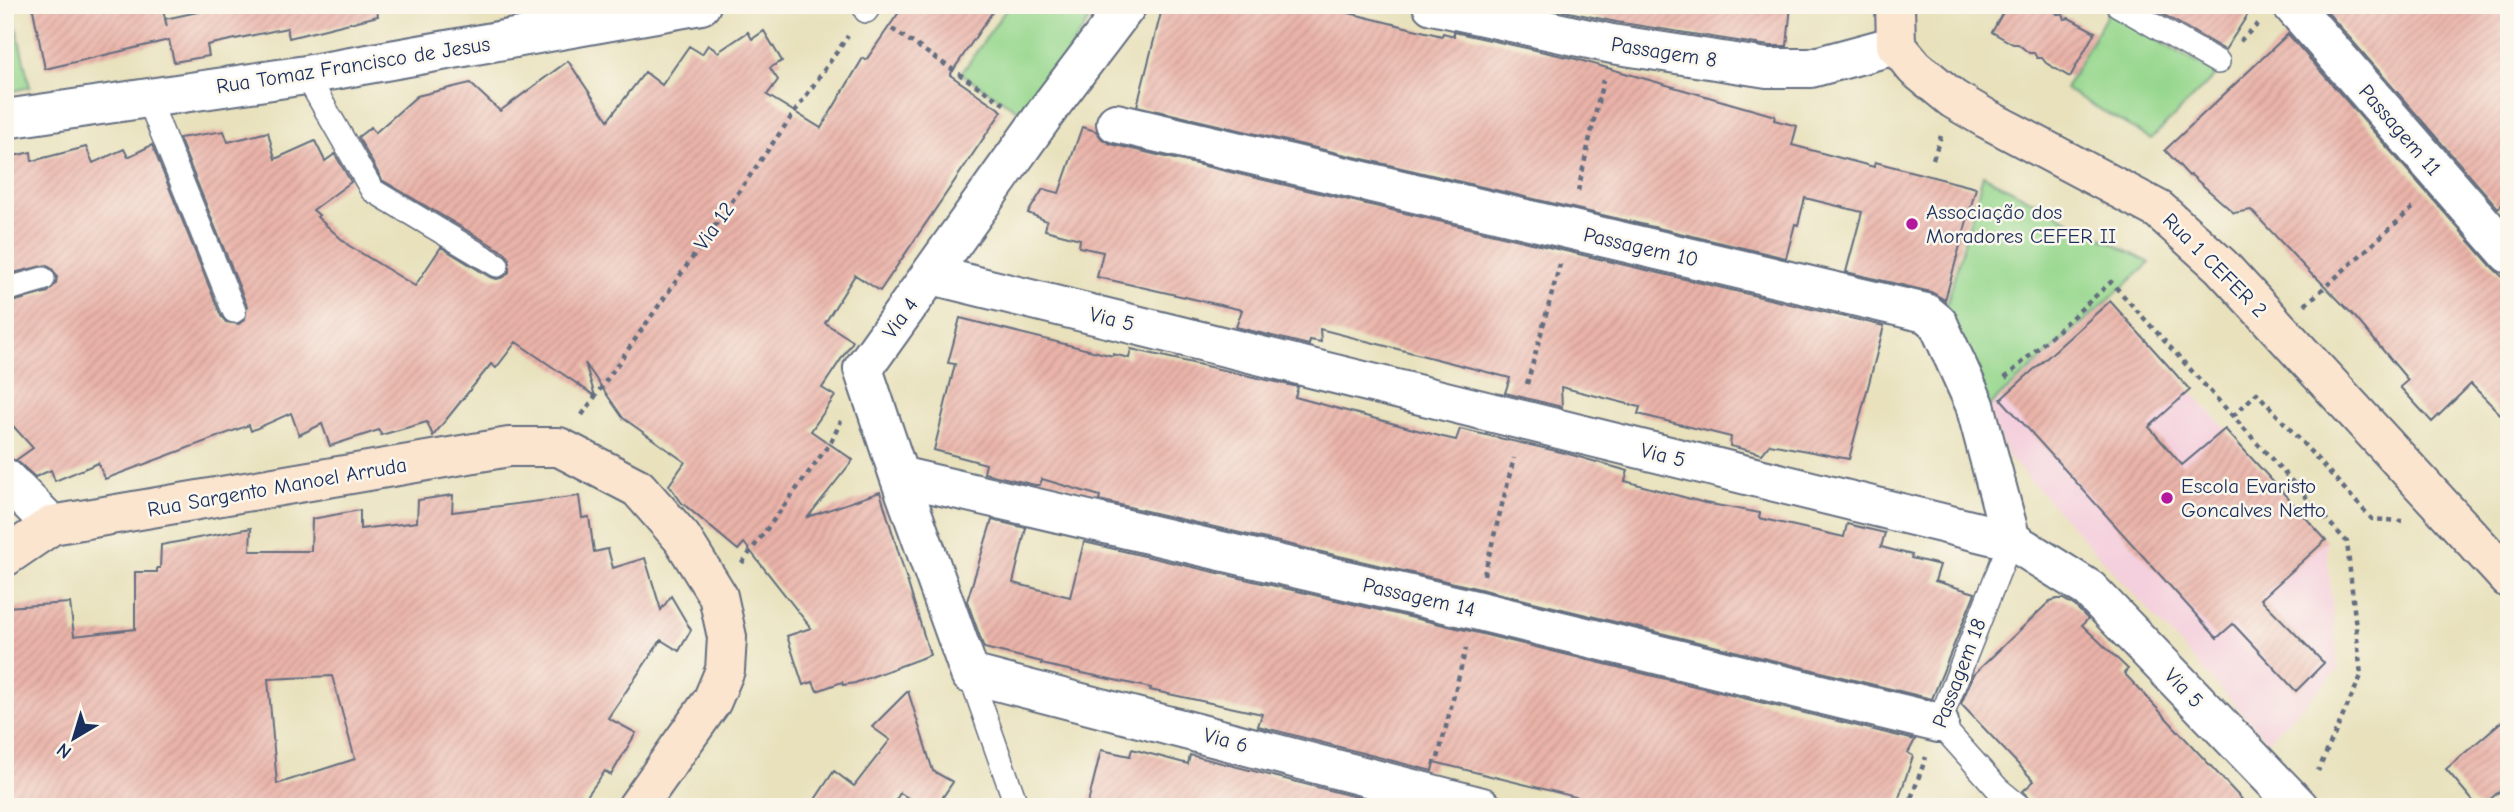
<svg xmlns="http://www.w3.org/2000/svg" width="2514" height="812" font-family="'Comic Neue',sans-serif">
<defs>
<pattern id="building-hatch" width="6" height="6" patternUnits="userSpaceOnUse" patternTransform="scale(1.75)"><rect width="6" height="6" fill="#eab3a9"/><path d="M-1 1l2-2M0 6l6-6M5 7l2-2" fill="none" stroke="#c89a94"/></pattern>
</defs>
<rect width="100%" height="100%" fill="#fbf7ec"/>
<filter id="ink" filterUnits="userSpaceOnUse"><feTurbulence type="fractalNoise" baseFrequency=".0143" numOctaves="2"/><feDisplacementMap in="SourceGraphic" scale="14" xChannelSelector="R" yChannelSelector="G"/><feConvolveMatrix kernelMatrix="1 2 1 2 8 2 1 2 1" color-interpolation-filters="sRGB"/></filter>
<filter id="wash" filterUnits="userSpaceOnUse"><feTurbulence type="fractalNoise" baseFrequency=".00686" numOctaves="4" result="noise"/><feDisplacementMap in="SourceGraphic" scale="28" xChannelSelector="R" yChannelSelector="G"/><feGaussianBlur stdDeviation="1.57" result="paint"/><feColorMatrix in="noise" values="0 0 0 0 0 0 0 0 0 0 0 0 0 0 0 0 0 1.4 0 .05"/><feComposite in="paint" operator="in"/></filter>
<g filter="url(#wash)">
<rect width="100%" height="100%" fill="#e8e1bc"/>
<path fill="#f4cfdd" d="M2110,301L2326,540L2338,670L2268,741L2008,456L1988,410Z"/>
<path fill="#96d78d" stroke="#588376" stroke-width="2" d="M5,5H11L30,87L5,93Z
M1009,5H1098L1029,117L961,74Z
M2108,13L2217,74L2151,139L2065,89Z
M1983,175L2150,263L1987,408L1946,307Z"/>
<g id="blocks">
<path fill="url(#building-hatch)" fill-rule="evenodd" d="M32,5H162L167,27L165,19L230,5H376L378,16L289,38L287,28L207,45L209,56L174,62L169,40L45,69Z
M904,5H997L950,75L1002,111L880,291L855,275L825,323L853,341L822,388L835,396L811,431L853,460L808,517L880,492L930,655L855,683L843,685L842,682L817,691L813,682L803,685L787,636L811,628L744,543L738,550L682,503L669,485L685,462L623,418L585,363L595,396L516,342L496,368L491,364L433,436L427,422L381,435L379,430L330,446L322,424L299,435L291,413L251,431L249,425L105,479L98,463L55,481L51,470L35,477L16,460L33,448L5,417V304L48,292L56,283L57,276L52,269L46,265L5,275V158L31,152L32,161L86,147L93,163L124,149L128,157L152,145L221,316L226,322L239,324L245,319L247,306L179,138L224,131L228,142L268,132L275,159L315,141L325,161L335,154L351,182L313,210L319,215L317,217L348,245L415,286L441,247L490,277L497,279L504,277L509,272V259L505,253L382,180L358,137L371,127L375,133L417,96L470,83L500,111L568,61L608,120L645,72L662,85L689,46L702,54L708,45L718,52L748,32L752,39L764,31L782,61L770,68L778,80L767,95L821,128L863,58L866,60Z
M1163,5H1331L1350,10L1349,13L1442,36L1443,33L1454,36V32L1576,59L1775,116L1774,120L1797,126L1792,145L1874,167L1875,162L1976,188L1945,300L1931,292L1846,272L1862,212L1805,198L1798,225L1795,224L1786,258L1137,106Z
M1536,5H1791L1787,46H1769L1616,22Z
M2007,5H2047L2049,10H2055L2057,14H2063L2065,19L2069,18L2095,32L2070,77L2046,63L2042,58H2037L2034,53H2029L2018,44H2013L1992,32Z
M2147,5H2254L2225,50Z
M2321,5H2509V199L2498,208Z
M2288,34L2493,268L2509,283V423L2471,384L2432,422L2400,387L2408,380L2355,317L2315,276L2314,277L2251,210L2234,213L2191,175L2189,176L2165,150Z
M1082,127L1096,131L1102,139L1111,144L1884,326L1849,459L1770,444L1762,454L1747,450L1730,446L1731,437L1638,414L1640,407L1561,387L1562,407L1505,393L1510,378L1320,329L1321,342L1310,340L1309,345L1236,327L1242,310L1097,277L1103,252L1079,247L1080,239L1045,230L1047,221L1028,213L1043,189L1059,193Z
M2110,301L2190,390L2149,427L2182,465L2225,429L2326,540L2261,599L2324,663L2296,691L2233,624L2217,638L2001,399Z
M960,318L1113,356V354L1129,358L1131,349L1298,387L1295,397L1443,437L1456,440L1460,429L1565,453L1628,471L1625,481L1705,503L1760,513L1759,518L1844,537L1847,524L1885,533L1881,547L1912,555L1911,558L1940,565L1935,581L1975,593L1932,699L1480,589L1099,500L1100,496L1042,479L1040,485H1035L984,473L986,464L934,450L955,364L948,363Z
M453,495L452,512L579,496L582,518L589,517L594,552L608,549L613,568L645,558L661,610L671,596L691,630L679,651L661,640L608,718L636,733L611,775L605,771L579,807H5V607L70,603L74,636L135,629V572H157V568H160L161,545L251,528L250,551H311L312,519L360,510V529L417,522L418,500ZM332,676L355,759L277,784L268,679Z
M992,520L1026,528L1013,583L1070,597L1084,542L1470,631L1915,740L1908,753L1913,756L1896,807H1616L1434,762L1432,771L1258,726L1262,714L1150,690L1151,688L1041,664L1042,662L984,648L967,601Z
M2057,599H2063L2075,606L2088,619L2082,625L2128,669L2124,673L2249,807H2038L2023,791L2034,781L1961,704L1973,675L2050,601Z
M908,691L933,771L953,782L936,807H923L900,793L892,807H810L834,771L854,786L890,740L872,727Z
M2509,715V783L2481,807H2478L2446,769Z
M1132,749L1188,764L1190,755L1384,804L1383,807H1087L1101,750L1130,756Z"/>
</g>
</g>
<g filter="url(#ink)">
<use href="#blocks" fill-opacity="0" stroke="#636d7f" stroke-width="2"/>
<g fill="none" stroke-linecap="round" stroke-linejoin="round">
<defs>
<path id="lane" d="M2118,5L2218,62
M866,11L870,5
M306,75L372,190L497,265
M148,98L234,311
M5,290L43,279
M2011,540L1939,723L1998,789L2020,807
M970,674L1017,807"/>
<path id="street" d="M1127,5L1052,104L863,369L899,476L970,674L1482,807
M1432,5L1612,44L1767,68H1811L1896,45
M2292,5L2509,254
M5,119L306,75L701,5
M1116,123L1926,313L1938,323L1975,405L2011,540
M932,275L2011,540L2089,589L2299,807
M899,476L1475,610L1939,723
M5,478L52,525"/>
<path id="secondary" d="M1895,5L1896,45L1915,68L1953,99L1987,119L2159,210L2221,266L2509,579
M5,557L52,525L509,447H559L638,488L682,538L718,596L727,637L725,670L712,701L637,807"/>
</defs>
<use href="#lane" stroke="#636d7f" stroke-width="26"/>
<use href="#street" stroke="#636d7f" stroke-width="42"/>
<use href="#secondary" stroke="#636d7f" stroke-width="42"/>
<path stroke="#636d7f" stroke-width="4.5" stroke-dasharray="5 5" stroke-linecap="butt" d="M892,29L1007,106
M2240,41L2259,23
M1933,159L1941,136
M1578,191L1603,80
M2305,305L2416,205
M2005,378L2111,282L2347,542L2361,676L2318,771
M1527,384L1560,264
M582,415L848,36
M2233,416L2257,393L2372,519L2402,521
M742,563L831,442L841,421
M1484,575L1514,458
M1438,758L1466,648
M1908,807L1926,757"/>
<use href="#lane" stroke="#fff" stroke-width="23"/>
<use href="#street" stroke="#fff" stroke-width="38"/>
<use href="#secondary" stroke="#fbe5cf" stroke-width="38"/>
</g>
</g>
<g fill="#b5179e" stroke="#fbf7ec" stroke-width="2.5">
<circle cx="1912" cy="224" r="7"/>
<circle cx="2167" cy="498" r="7"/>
</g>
<g text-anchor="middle" stroke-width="5" stroke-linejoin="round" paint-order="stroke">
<g font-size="21" fill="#1b2f5e" stroke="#fbf7ec">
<text transform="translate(1664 52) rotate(9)" y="7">Passagem 8</text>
<text transform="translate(353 65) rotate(-9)" y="7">Rua Tomaz Francisco de Jesus</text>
<text transform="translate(2400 130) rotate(49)" y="7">Passagem 11</text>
<text transform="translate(714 226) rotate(-55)" y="7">Via 12</text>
<text transform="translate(1641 247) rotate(13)" y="7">Passagem 10</text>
<text transform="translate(2215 265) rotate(45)" y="7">Rua 1 CEFER 2</text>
<text transform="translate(900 318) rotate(-54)" y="7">Via 4</text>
<text transform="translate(1112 319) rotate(14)" y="7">Via 5</text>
<text transform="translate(1663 455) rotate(14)" y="7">Via 5</text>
<text transform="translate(277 487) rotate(-10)" y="7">Rua Sargento Manoel Arruda</text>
<text transform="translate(1419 597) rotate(13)" y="7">Passagem 14</text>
<text transform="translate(1959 673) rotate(-69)" y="7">Passagem 18</text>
<text transform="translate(2184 688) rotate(46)" y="7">Via 5</text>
<text transform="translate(1226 740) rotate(15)" y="7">Via 6</text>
</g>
<g font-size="21" fill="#1b2f5e" stroke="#fbf7ec" text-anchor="start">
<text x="1926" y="219">Associação dos<tspan x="1926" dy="24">Moradores CEFER II</tspan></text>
<text x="2181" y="493">Escola Evaristo<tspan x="2181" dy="24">Goncalves Netto</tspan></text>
</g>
</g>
<rect width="2514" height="812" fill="none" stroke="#fbf7ec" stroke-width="28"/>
<g transform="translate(74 738) rotate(218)" stroke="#fbf7ec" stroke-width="5" paint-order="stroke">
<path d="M0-5L12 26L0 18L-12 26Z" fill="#1b2f5e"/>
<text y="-10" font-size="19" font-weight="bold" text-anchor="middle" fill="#1b2f5e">N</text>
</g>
</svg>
